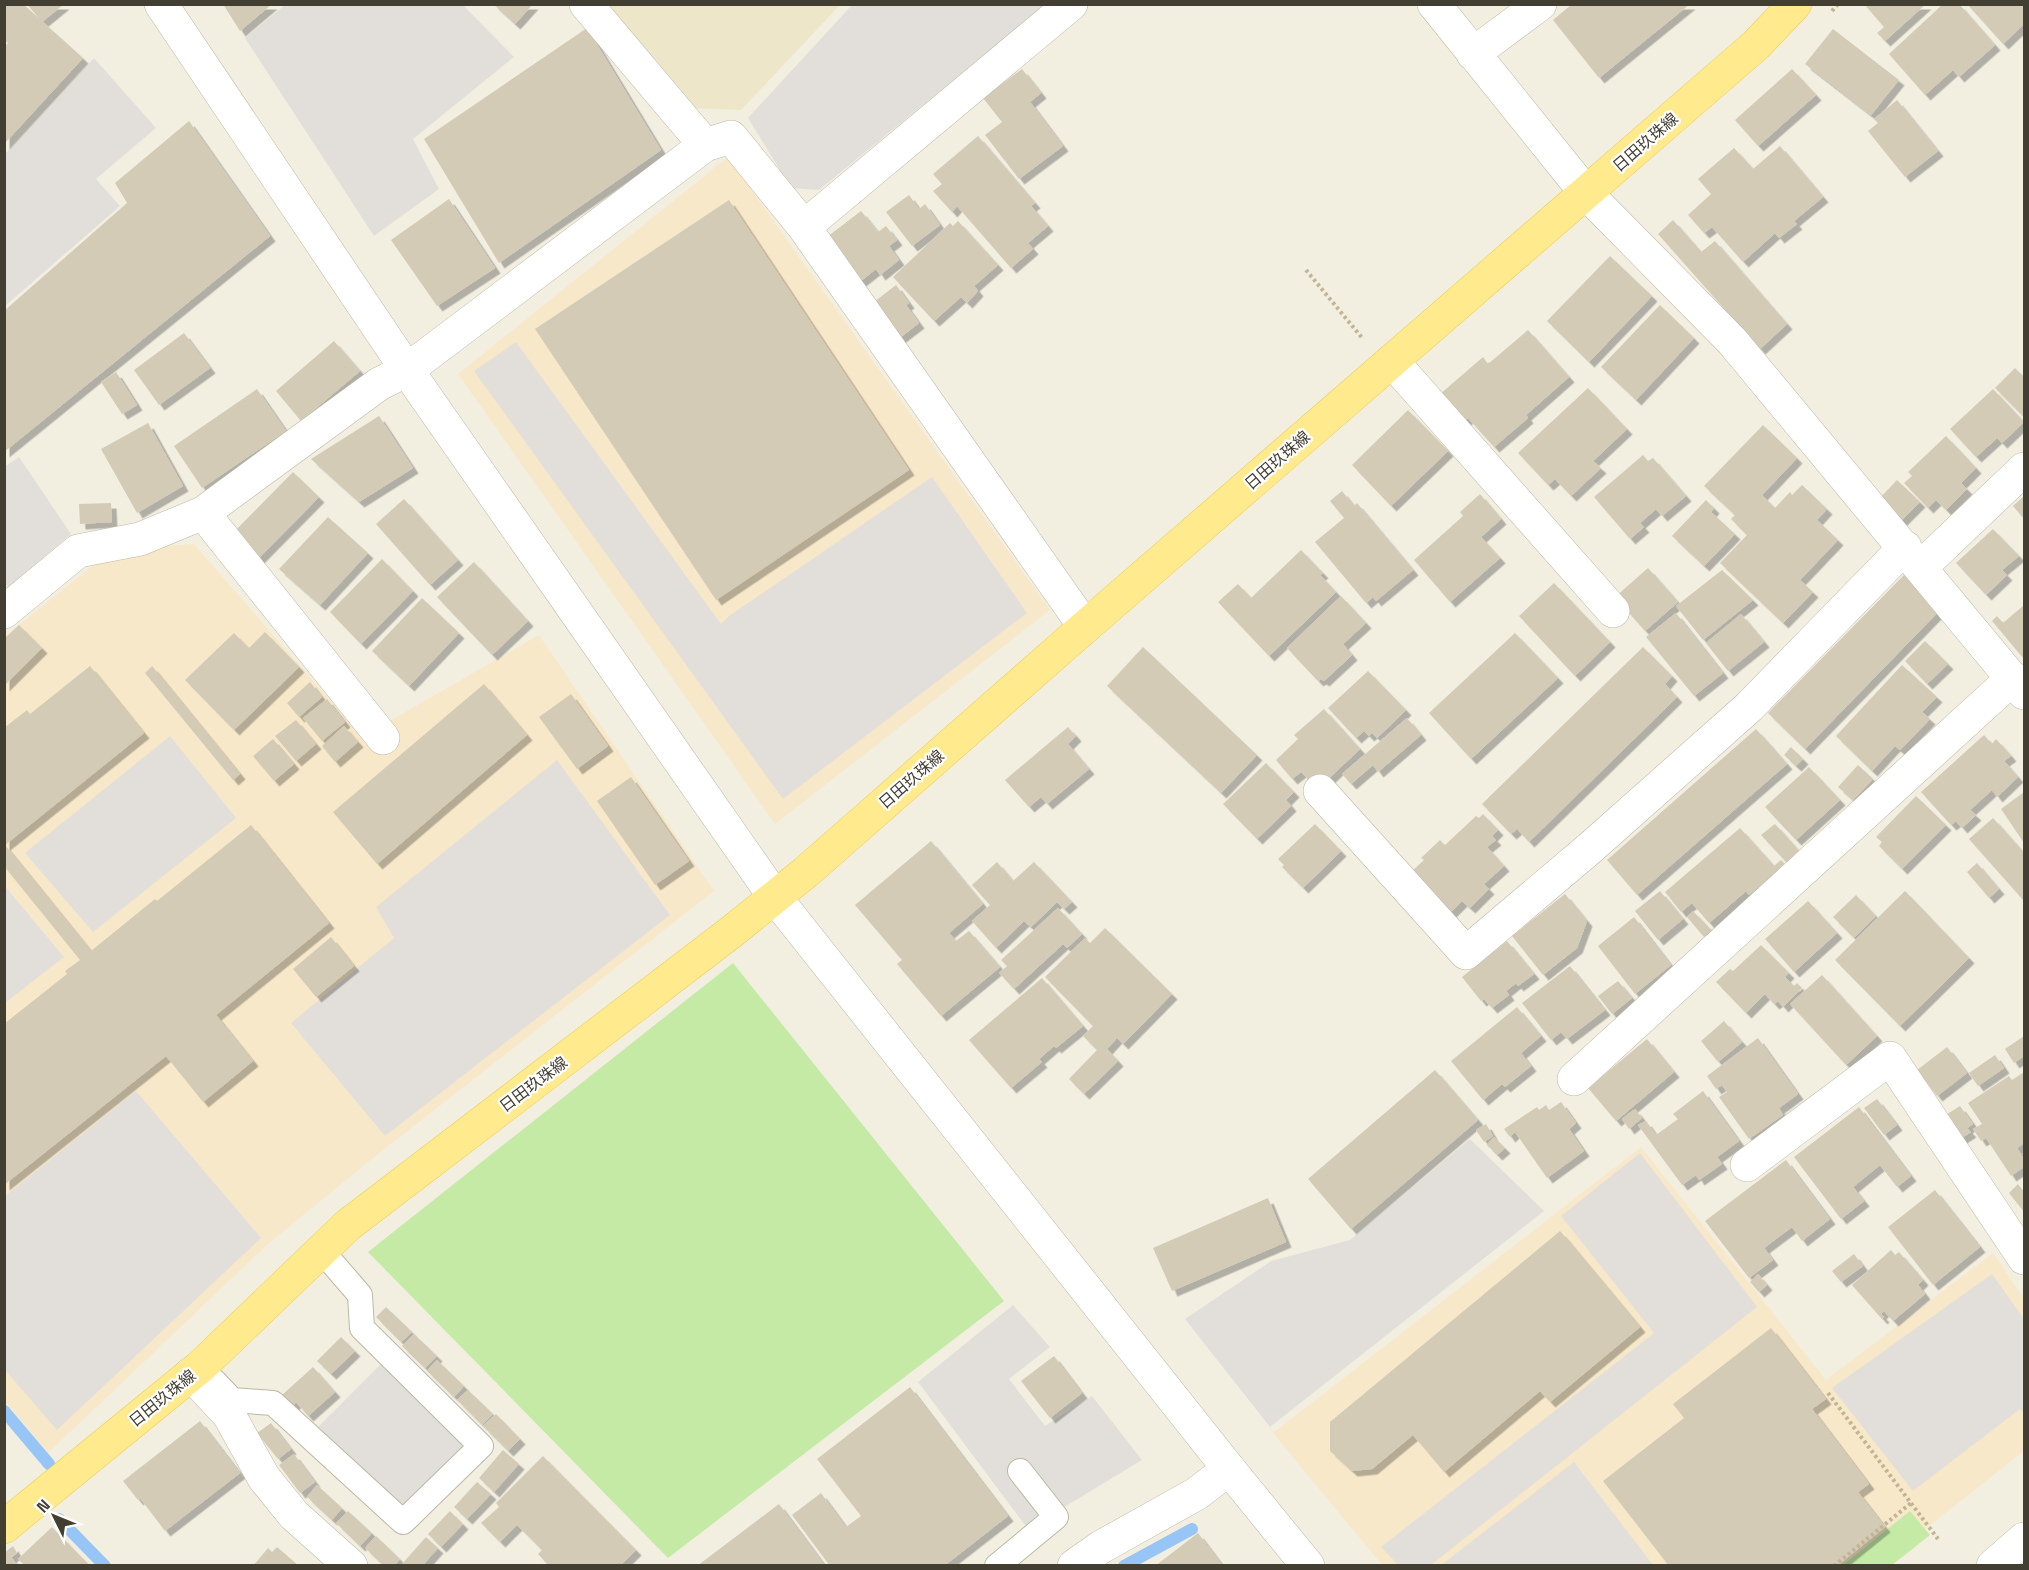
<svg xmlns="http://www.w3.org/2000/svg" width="2029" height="1570" font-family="'Space Grotesk','Noto Sans JP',sans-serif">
<defs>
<filter id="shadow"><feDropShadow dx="5.5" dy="5.5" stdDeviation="0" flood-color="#0004"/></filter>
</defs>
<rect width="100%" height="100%" fill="#f2efe1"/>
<path fill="#f7e8c9" d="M728,157L1050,610L775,824L458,374Z
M194,544L362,737L539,635L714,891L373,1158L268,1244L48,1453L5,1401L4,637L112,550Z
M1641,1147L1826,1380L1993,1253L2024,1299V1451L1880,1565H1382L1273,1433Z"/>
<path fill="#ede6c9" d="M599,5H840L741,110L686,108Z"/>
<path fill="#c4eaa6" d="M733,963L1004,1301L668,1558L368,1252Z
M1910,1511L1930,1535L1892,1565H1843Z"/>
<path fill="#e2dfda" d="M285,5H463L514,57L413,139L439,189L374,236L245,38Z
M852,5H1045L819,190L791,188L748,118Z
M94,58L156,128L96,179L120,206L5,306V154Z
M516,342L721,624L729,616L932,477L1027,613L783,799L474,371Z
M19,457L71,534L8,587L4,582V467Z
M170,736L236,818L93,932L25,853Z
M557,760L670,915L385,1136L291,1023L394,938L376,907Z
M4,885L64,957L5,1003L4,1002Z
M136,1091L261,1238L57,1430L5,1370V1196Z
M1470,1139L1544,1211L1270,1427L1185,1319L1271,1261L1350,1240Z
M1640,1153L1757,1307L1431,1565H1398L1381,1547L1654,1333L1561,1216Z
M1992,1274L2024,1319V1412L2020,1409L1913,1491L1832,1388Z
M1013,1305L1050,1347L1009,1379L1045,1426L1092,1396L1142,1460L1028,1529L918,1382Z
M384,1361L472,1446L402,1513L314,1431Z
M1574,1462L1653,1565H1441Z"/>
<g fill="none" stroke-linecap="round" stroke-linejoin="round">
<path stroke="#97c5f5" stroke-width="12" d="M4,1411L49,1464
M59,1519L105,1566
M1124,1566L1192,1529"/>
</g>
<path fill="#d3cbb6" filter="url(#shadow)" d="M4,4H23L83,58L4,144V47L8,43L4,40Z
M27,4H64L42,22Z
M223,4H272L240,31Z
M493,4H533L515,24Z
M1572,4H1690L1599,78L1553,20Z
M1864,4H1926L1885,41L1877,33L1884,27Z
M1943,4H1959L1995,45L1959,77L1953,70L1925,95L1889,54Z
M1967,4H2024V24L2003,44Z
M587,28L661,150L499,263L424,139Z
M1833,29L1899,80L1871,115L1805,64Z
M1022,69L1041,93L1030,102L1063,146L1019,179L985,135L1002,122L983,98Z
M1792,69L1816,95L1758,146L1735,120Z
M1897,100L1938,151L1905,177L1868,131L1878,123L1874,119Z
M189,121L270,236L4,452V311L127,203L115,183Z
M978,136L1035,203L1031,206L1048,226L1028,243L1033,249L1011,268L957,206L952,212L933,191L942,184L933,174Z
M1780,146L1823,197L1794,221L1797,224L1779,238L1775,233L1743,262L1712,227L1704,233L1688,215L1711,194L1698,179L1734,148L1753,169Z
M909,195L919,209L925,204L940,225L912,246L886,212Z
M449,199L495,268L437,306L391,240Z
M729,200L909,470L716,600L535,329Z
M861,211L878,232L886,226L897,240L889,246L899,260L880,275L876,269L857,284L827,237Z
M1673,220L1701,252L1715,241L1787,324L1760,349L1658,234Z
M958,221L998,265L974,286L978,291L967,303L961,297L934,321L893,277L950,223L953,226Z
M1610,256L1652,296L1589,362L1547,321Z
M896,285L909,303L906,305L919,323L897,340L870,305Z
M1660,305L1694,338L1636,400L1601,367Z
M1528,330L1569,377L1526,415L1528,418L1494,447L1468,418L1463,422L1439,395L1483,357L1488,364Z
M184,333L210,368L159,405L134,370Z
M334,341L360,371L301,421L276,391Z
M2015,368L2024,377V417L1995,388Z
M116,372L137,405L122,414L101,382Z
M1588,388L1627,429L1593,461L1601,468L1571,496L1555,479L1548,485L1518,453Z
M257,389L286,431L202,488L174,446Z
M1993,389L2024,422L2002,443L1997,438L1976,457L1950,429Z
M1408,410L1448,451L1391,506L1352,465Z
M379,416L413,468L359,502L311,459Z
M148,423L183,486L137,513L101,449Z
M1763,425L1797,458L1762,495L1775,508L1790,492L1792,495L1802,485L1827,509L1817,520L1838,540L1800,580L1813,592L1783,623L1720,563L1747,535L1731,519L1735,515L1704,486Z
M1946,436L1976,468L1961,483L1967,489L1946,510L1936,500L1928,508L1904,483L1912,476L1908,472Z
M1643,455L1648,461L1653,458L1686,496L1662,516L1656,509L1640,523L1644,527L1630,539L1594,497Z
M293,472L319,497L255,562L229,537Z
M1897,480L1920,502L1898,524L1876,502Z
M1342,491L1354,506L1357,503L1413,570L1376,601L1373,597L1366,603L1315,542L1344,518L1330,501Z
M1480,494L1501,519L1481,537L1500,558L1450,602L1414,560L1463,516L1460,512Z
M2024,496V519L2013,506Z
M404,499L458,560L430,585L376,524Z
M1706,500L1714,508L1711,512L1735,534L1704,566L1672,536Z
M111,503L112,522L80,524L79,504Z
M328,517L368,553L320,605L279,569Z
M1993,529L2019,556L2002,570L2007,575L1986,595L1956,563Z
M1301,550L1323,573L1320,575L1336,592L1269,656L1218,602L1238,584L1251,598Z
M382,559L413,591L361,644L330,612Z
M474,562L528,621L492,655L437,597Z
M1648,568L1678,602L1645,631L1615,597Z
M1722,570L1753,600L1703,640L1676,606Z
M1904,575L1940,610L1805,749L1768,713Z
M1554,583L1610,642L1575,676L1519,616Z
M1341,596L1366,623L1343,644L1352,655L1324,681L1321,679L1318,681L1287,648Z
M422,598L459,633L409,686L372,651Z
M2024,605V659L1992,621L1997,616L2003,623Z
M1676,613L1723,673L1694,696L1646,637Z
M1741,614L1764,642L1728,671L1706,643Z
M19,625L42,648L4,686V639Z
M265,632L299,667L234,730L185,680L234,633L249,648Z
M1515,633L1558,678L1471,759L1429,713Z
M1925,641L1948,664L1927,684L1905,661Z
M1143,647L1257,755L1221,793L1107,686Z
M1643,647L1672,676L1665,684L1677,697L1529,842L1517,829L1511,834L1482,804Z
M1902,665L1937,697L1922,712L1930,719L1900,750L1895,746L1872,771L1836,736Z
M90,666L144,733L5,845L91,951L155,899L157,901L251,825L329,923L216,1015L253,1061L203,1102L166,1056L4,1185V1024L67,974L65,971L80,960L4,866V728L27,710L30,714Z
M152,666L240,774L233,780L145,673Z
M1368,671L1406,710L1377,738L1372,733L1369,736L1364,731L1356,738L1328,708Z
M310,682L322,697L299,717L287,703Z
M484,684L527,735L377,864L333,812Z
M571,694L608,746L577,769L539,717Z
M327,699L345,722L322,741L303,718Z
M1324,709L1360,749L1325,782L1313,784L1301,772L1292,779L1276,760L1298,739L1294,735Z
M1407,718L1421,735L1378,772L1373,765L1351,784L1342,774Z
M296,720L316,744L296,761L275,736Z
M344,726L358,742L335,762L322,746Z
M1068,727L1076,736L1068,744L1089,769L1047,804L1041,797L1029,807L1005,780Z
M1756,729L1787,764L1637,895L1607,860Z
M1984,735L1992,744L1996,739L2011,756L2004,761L2018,777L1997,797L1992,790L1970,810L1976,815L1962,828L1956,821L1951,825L1921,792Z
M273,739L294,764L274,781L253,756Z
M1791,747L1803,759L1796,766L1784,755Z
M1266,763L1294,792L1286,800L1291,806L1257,839L1223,804Z
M1858,765L1873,779L1853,800L1838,787Z
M1809,767L1840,800L1796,840L1765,807Z
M631,777L689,861L655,885L597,801Z
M2024,792V843L2001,809Z
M1916,796L1946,825L1902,869L1879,846L1882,842L1876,837Z
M1483,814L1498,830L1492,836L1496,840L1487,847L1504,866L1484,884L1489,889L1470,908L1462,901L1448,915L1409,874L1424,860L1421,858L1440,840L1445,845L1476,816L1479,818Z
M1993,818L2024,853V901L1969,839Z
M1315,824L1341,851L1303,888L1282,867L1284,865L1278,859Z
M1775,824L1800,852L1787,863L1761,835Z
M1740,828L1774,866L1781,860L1785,864L1749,895L1746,891L1709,923L1692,903L1681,912L1665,892Z
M931,841L983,904L949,933L956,941L969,931L1000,967L941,1016L897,964L902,960L855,905Z
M997,862L1013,881L1034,862L1072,902L1064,909L1057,902L1031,927L1024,921L996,948L972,921L990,905L972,885Z
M1977,863L1999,889L1989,898L1967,872Z
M1660,891L1683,919L1658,940L1635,911Z
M1905,891L1969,958L1900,1026L1835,960Z
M1565,894L1587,921L1577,948L1543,975L1512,936Z
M1856,895L1876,916L1854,938L1833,917Z
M1808,901L1837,933L1794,972L1765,939Z
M1058,908L1082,934L1067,948L1063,944L1014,989L999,973L1007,966L1001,960Z
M1693,911L1711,930L1704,937L1687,917Z
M1634,917L1671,965L1635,994L1598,946Z
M1105,928L1172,994L1123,1044L1117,1038L1107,1049L1118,1061L1084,1094L1069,1079L1097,1050L1083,1036L1093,1026L1045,977L1085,938L1090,943Z
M331,937L354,966L316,997L293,969Z
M1507,941L1534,974L1518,986L1516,983L1506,991L1509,995L1492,1008L1484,999L1481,1001L1462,977Z
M1761,945L1789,973L1785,977L1794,986L1797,983L1802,988L1783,1007L1778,1001L1774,1004L1765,994L1746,1013L1716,982L1730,969L1733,971Z
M1570,966L1605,1010L1567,1039L1561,1032L1551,1040L1522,1003Z
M1822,975L1877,1036L1846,1065L1790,1004Z
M1042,978L1083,1026L1056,1048L1054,1046L1039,1059L1042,1062L1011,1088L969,1040Z
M1618,981L1632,998L1612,1014L1598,996Z
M1517,1007L1541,1036L1521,1053L1531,1066L1505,1087L1502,1084L1483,1100L1451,1061Z
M1724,1021L1742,1042L1718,1062L1701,1041Z
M2024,1036V1056L2014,1063L2005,1049Z
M1758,1038L1798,1094L1779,1108L1783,1115L1749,1139L1719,1097L1727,1092L1722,1085L1716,1089L1707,1076Z
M1647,1039L1674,1072L1616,1121L1588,1088Z
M1947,1047L1967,1073L1937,1096L1917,1070Z
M1995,1055L2004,1068L1978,1086L1969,1073Z
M1435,1070L1478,1120L1351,1229L1308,1179Z
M2024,1072V1143L2017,1148L2024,1159V1167L2011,1176L1986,1138L1981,1141L1973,1129L1982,1124L1968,1103L2009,1076L2012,1080Z
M1703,1091L1739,1141L1717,1157L1722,1164L1699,1180L1696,1175L1682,1185L1638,1125L1646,1121L1656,1135L1678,1119L1673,1114Z
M1877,1099L1897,1125L1884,1135L1864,1108Z
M1561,1102L1576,1123L1569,1129L1584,1151L1547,1178L1515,1132L1510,1137L1504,1129L1537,1107L1539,1110L1546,1105L1549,1110Z
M1960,1106L1973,1124L1967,1128L1971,1132L1960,1139L1944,1116Z
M1859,1107L1911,1176L1897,1187L1880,1165L1853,1187L1864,1201L1841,1219L1794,1157Z
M1635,1109L1642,1118L1629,1129L1622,1119Z
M1486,1124L1493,1136L1484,1142L1476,1130Z
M1494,1137L1505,1148L1497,1155L1487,1145Z
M1786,1160L1830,1219L1802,1241L1792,1227L1764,1248L1773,1260L1749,1278L1705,1221Z
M2018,1184L2024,1192V1212L2009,1193Z
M1935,1190L1980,1247L1933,1285L1888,1227Z
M1268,1198L1286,1242L1172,1291L1153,1248Z
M1560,1231L1640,1327L1550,1402L1540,1391L1444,1472L1413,1435L1372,1469L1352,1471L1330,1451V1422Z
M1891,1250L1895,1255L1899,1252L1923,1280L1918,1285L1925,1294L1893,1321L1884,1311L1881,1314L1884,1317L1882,1319L1852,1285Z
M1854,1254L1863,1266L1841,1282L1832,1271Z
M1758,1274L1767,1285L1759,1292L1750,1282Z
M386,1307L412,1332L401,1342L376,1317Z
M1771,1328L1826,1399L1812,1409L1869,1484L1858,1492L1885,1527L1837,1566H1669L1603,1481L1684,1418L1673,1404Z
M414,1334L437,1356L425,1368L402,1346Z
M341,1337L355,1351L331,1374L317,1361Z
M1054,1356L1082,1393L1050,1418L1021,1381Z
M437,1360L464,1386L454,1397L427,1371Z
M313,1367L335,1392L308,1416L296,1402L292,1407L282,1395Z
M910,1387L1008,1516L944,1566H830L792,1515L821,1493L846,1527L861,1516L817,1459Z
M468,1390L493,1414L482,1425L457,1400Z
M496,1414L520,1439L508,1451L483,1426Z
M200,1421L240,1473L165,1531L140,1498L138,1500L123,1481Z
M271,1423L291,1449L278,1459L257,1433Z
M503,1450L519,1464L494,1492L479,1478Z
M294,1454L315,1482L300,1493L279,1465Z
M543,1456L636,1550L621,1565L619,1562L616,1566H549L538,1554L542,1550L517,1525L500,1542L481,1523L499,1507L496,1503Z
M477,1482L491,1494L467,1519L454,1507Z
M317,1485L342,1508L332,1520L307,1497Z
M779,1504L825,1566H697Z
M348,1511L372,1533L360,1546L336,1523Z
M450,1511L463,1524L441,1547L428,1534Z
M52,1527L88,1564L86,1566H25L18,1559Z
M1198,1533L1223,1566H1155Z
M376,1536L400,1559L394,1566H384L365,1548Z
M426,1537L438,1548L422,1566H404L402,1564Z
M13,1546L17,1553L11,1557L18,1566H4V1553Z
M277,1547L299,1566H253L268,1548L272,1552Z"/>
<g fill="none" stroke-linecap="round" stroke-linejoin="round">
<defs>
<path id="service" d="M214,1381L232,1400L273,1403L403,1522L481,1446L362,1328L360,1295L322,1251
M997,1566L1056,1517L1020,1471"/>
<path id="minor" d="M586,4L705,145
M1434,4L1586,193L1732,341L2024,693
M1473,54L1540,4
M804,227L1071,4
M1392,361L1613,611
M203,513L383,738
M1921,567L2024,469
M4,612L78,551L140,539L203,513L379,384L407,370L705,145L731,137L804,227L1085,627
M1320,791L1466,953L1589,849L1749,707L1905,547
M1574,1079L2013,678
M1747,1165L1890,1058L2024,1258
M191,1374L229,1415L264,1478L294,1515L351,1566
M1074,1566L1101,1547L1196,1494L1229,1469
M1993,1566L2024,1539"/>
<path id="tertiary" d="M161,4L407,370L774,896L1229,1469L1308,1566"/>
<path id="primary" d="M4,1527L200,1367L348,1225L730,933L806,872L1085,627L1756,45L1795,4"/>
</defs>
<use href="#service" stroke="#bdb7a4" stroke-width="26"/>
<use href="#minor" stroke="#bdb7a4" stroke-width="34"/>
<use href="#tertiary" stroke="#bdb7a4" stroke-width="34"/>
<use href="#primary" stroke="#ebcd55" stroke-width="34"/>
<path stroke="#c1b593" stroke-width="4" stroke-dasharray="3 3" stroke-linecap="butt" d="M1832,11L1838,4
M1306,270L1363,339
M1828,1393L1938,1539
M1834,1566L1911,1503"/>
<use href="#service" stroke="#fff" stroke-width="24"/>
<use href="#minor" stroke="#fff" stroke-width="33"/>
<use href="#tertiary" stroke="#fff" stroke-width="33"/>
<use href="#primary" stroke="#ffea8d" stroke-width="33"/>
</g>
<g text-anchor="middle" stroke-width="4.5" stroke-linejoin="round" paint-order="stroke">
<g font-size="16" fill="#433e32" stroke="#fff">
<text transform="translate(1645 142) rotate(-41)" y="6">日田玖珠線</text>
<text transform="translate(1277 460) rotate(-41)" y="6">日田玖珠線</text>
<text transform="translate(911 779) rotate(-41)" y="6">日田玖珠線</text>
<text transform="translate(533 1084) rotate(-37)" y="6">日田玖珠線</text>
<text transform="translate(162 1398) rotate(-39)" y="6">日田玖珠線</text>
</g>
</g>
<rect width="2029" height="1570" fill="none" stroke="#433e32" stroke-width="12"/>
<g transform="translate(54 1516) rotate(313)" stroke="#ffffff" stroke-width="4.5" paint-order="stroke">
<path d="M0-4.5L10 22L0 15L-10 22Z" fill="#433e32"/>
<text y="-9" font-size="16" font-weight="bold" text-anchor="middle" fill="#433e32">N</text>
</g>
</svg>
